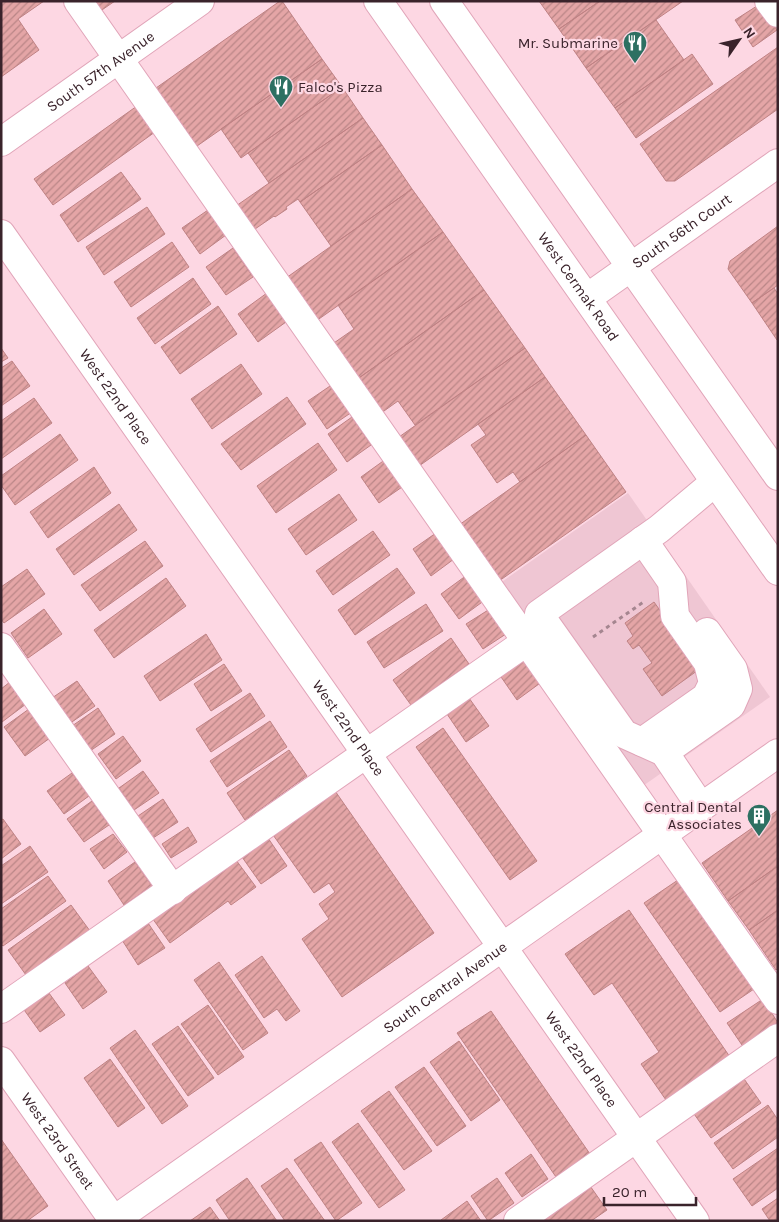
<svg xmlns="http://www.w3.org/2000/svg" width="779" height="1222" font-family="Karla,sans-serif">
<defs>
<pattern id="building-hatch" width="6" height="6" patternUnits="userSpaceOnUse" patternTransform="scale(1.25)"><rect width="6" height="6" fill="#e4a5a6"/><path d="M-1 1l2-2M0 6l6-6M5 7l2-2" fill="none" stroke="#ba8687"/></pattern>
</defs>
<rect width="100%" height="100%" fill="#fdd7e3"/>
<path fill="#efc6d3" d="M628,493L770,697L640,788L496,586Z"/>
<path fill="url(#building-hatch)" stroke="#bf8284" d="M1,1H44L18,19L39,50L1,77Z
M87,1H115L96,14Z
M280,1H282L322,59L197,146L156,88Z
M539,1H600L559,29Z
M600,1H683L586,68L559,29Z
M760,4L777,30L753,47L735,20Z
M656,20L684,60L615,108L586,68Z
M778,47V109L675,181H666L640,144Z
M692,54L713,84L636,138L615,108Z
M322,59L342,87L241,158L221,129Z
M342,87L363,118L269,183L248,153Z
M137,106L155,132L53,205L34,179Z
M363,118L382,145L300,202L298,199L286,207L287,209L275,217L274,216L255,229L245,216L244,217L236,206Z
M382,145L412,189L331,246L300,202Z
M121,172L141,199L78,242L60,215Z
M412,189L443,232L316,321L286,278Z
M147,207L165,234L104,275L86,247Z
M208,210L226,235L200,254L182,228Z
M778,226V285L752,303L728,269L730,261Z
M443,232L484,290L356,380L331,345L354,329L338,305Z
M172,242L189,267L131,307L114,282Z
M233,248L253,277L226,295L206,267Z
M193,278L211,304L155,344L137,318Z
M774,288L778,294L777,340L752,303Z
M484,290L525,348L415,425L398,401L377,416L353,382Z
M267,293L286,322L258,342L238,314Z
M218,306L237,334L180,374L161,347Z
M1,348L8,358L1,362Z
M525,348L545,377L419,466L399,437Z
M12,361L30,386L1,406V368Z
M241,364L262,394L212,429L191,399Z
M545,377L586,435L520,482L513,472L497,483L471,445L486,435L478,424Z
M333,384L352,412L327,429L308,401Z
M287,397L306,424L241,470L221,444Z
M34,398L52,423L1,459V421Z
M352,417L371,445L347,462L328,434Z
M60,434L78,460L15,505L1,485V476Z
M586,435L626,492L499,581L459,525Z
M318,443L337,470L276,513L257,486Z
M386,459L405,485L379,503L361,477Z
M94,467L111,493L48,538L30,512Z
M339,494L357,520L306,555L288,529Z
M119,504L137,530L74,575L56,549Z
M373,531L390,555L333,595L316,571Z
M436,533L454,559L431,576L413,549Z
M145,541L163,566L100,611L81,585Z
M397,568L415,593L355,635L338,610Z
M27,569L45,594L4,623L1,619V587Z
M467,575L485,600L459,619L441,594Z
M166,578L186,606L114,658L94,630Z
M654,602L701,668L662,696L643,669L652,663L639,645L633,649L627,641L633,636L625,623Z
M426,604L443,631L384,668L367,642Z
M493,607L509,632L483,649L466,624Z
M44,609L62,634L28,658L11,633Z
M206,634L222,660L160,701L144,676Z
M451,638L469,664L411,705L393,680Z
M525,656L543,681L517,700L499,674Z
M224,664L242,691L211,711L194,684Z
M77,681L95,706L69,724L52,698Z
M10,682L26,704L2,722L1,689Z
M250,693L265,716L211,752L196,729Z
M469,698L489,726L466,742L447,714Z
M98,708L115,734L90,751L72,726Z
M29,709L50,738L25,756L4,727Z
M270,721L287,747L227,787L210,761Z
M443,728L537,861L510,880L416,747Z
M123,736L141,761L116,779L98,754Z
M289,750L307,776L245,820L227,793Z
M143,771L159,793L134,810L119,788Z
M72,773L89,796L64,814L47,791Z
M333,788L434,933L342,997L302,939L329,919L319,904L335,892L329,883L314,893L271,832Z
M163,799L178,822L153,838L138,816Z
M92,801L109,825L84,842L67,819Z
M778,810V866L728,901L702,863Z
M3,819L21,844L1,859V820Z
M188,827L197,842L171,858L162,844Z
M113,834L127,852L104,869L90,849Z
M268,838L287,866L261,884L242,857Z
M30,846L48,872L1,904V866Z
M236,860L256,887L231,905L228,901L170,943L150,915Z
M135,862L152,886L124,905L108,881Z
M778,866V910L749,930L728,901Z
M48,876L66,901L3,946L1,944V909Z
M678,880L754,989L720,1012L644,903Z
M71,905L90,931L26,975L8,950Z
M629,910L730,1057L666,1100L641,1064L659,1052L612,983L594,995L565,954Z
M778,910V968L776,970L749,930Z
M148,923L165,948L138,965L122,940Z
M262,956L300,1011L286,1021L277,1009L264,1018L235,975Z
M219,962L268,1033L243,1050L194,980Z
M88,966L107,992L83,1009L65,983Z
M46,989L65,1015L40,1032L22,1007Z
M763,999L778,1023L744,1048L727,1023Z
M208,1005L244,1057L218,1075L181,1024Z
M491,1011L590,1154L556,1177L457,1033Z
M178,1026L214,1078L188,1096L152,1044Z
M135,1030L188,1106L162,1124L110,1048Z
M459,1041L500,1100L471,1121L430,1062Z
M110,1059L145,1108L118,1127L84,1078Z
M424,1067L466,1126L437,1146L395,1087Z
M742,1076L761,1103L711,1138L692,1111Z
M389,1091L432,1151L404,1170L361,1111Z
M768,1105L778,1120V1137L733,1169L714,1143Z
M358,1123L405,1190L379,1208L332,1142Z
M1,1139L48,1206L27,1221H1Z
M321,1142L362,1203L336,1221L294,1160Z
M778,1148V1188L752,1206L733,1179Z
M531,1154L548,1179L522,1197L505,1173Z
M287,1168L325,1221H285L261,1186Z
M247,1178L277,1221H230L216,1200Z
M497,1178L514,1203L488,1221L471,1196Z
M588,1183L607,1210L591,1221H536Z
M778,1198V1221H770L762,1209Z
M467,1201L481,1221H442L441,1220Z
M210,1207L220,1221H190Z"/>
<g fill="none" stroke-linecap="round" stroke-linejoin="round">
<defs>
<g id="minor">
<path d="M78,1L778,1000"/>
<path d="M769,1L778,13"/>
<path id="s1" d="M1,142L200,1"/>
<path id="s2" d="M1,234L695,1221"/>
<path id="s3" d="M587,298L778,163"/>
<path d="M1,647L173,890"/>
<path d="M642,742L706,697L713,683L708,663L675,616L672,582L643,540"/>
<path d="M664,752L731,705L738,689L733,669L707,632"/>
<path d="M701,807L664,752L624,734L539,614L659,529L715,482"/>
<path d="M1,1009L526,642"/>
<path id="s4" d="M1,1061L114,1221"/>
<path id="s5" d="M113,1221L778,753"/>
<path d="M518,1221L778,1038"/>
</g>
<g id="major">
<path id="s6" d="M378,1L778,571"/>
<path d="M444,1L778,476"/>
</g>
</defs>
<use href="#minor" stroke="#e1a5b9" stroke-width="30"/>
<use href="#major" stroke="#e1a5b9" stroke-width="30"/>
<path stroke="#a58690" stroke-width="3" stroke-dasharray="4 4" stroke-linecap="butt" d="M593,637L645,601"/>
<use href="#minor" stroke="#fff" stroke-width="28"/>
<use href="#major" stroke="#fff" stroke-width="28"/>
</g>
<defs>
<symbol id="restaurant-pin" viewBox="-11 -11 22 30"><path d="M0 17L-7.5 6A9.5 9.5 0 1 1 7.5 6Z" fill="#2d7062" stroke="#fdd7e3"/><path d="M-5-6h1v4h1v-4h1v4h1v-4h1v5L-1.5 .5V6h-2V.5L-5-1ZM5-6V6H3V1.5H1.5Q1.5-4 5-6Z" fill="#fff"/></symbol>
<symbol id="building-pin" viewBox="-11 -11 22 30"><path d="M0 17L-7.5 6A9.5 9.5 0 1 1 7.5 6Z" fill="#2d7062" stroke="#fdd7e3"/><path d="M-4-6H4V6H1V3H-1V6H-4ZM-2.5-4.3h1.7v1.8h-1.7ZM.8-4.3h1.7v1.8H.8ZM-2.5-1h1.7V.8h-1.7ZM.8-1h1.7V.8H.8Z" fill="#fff"/></symbol>
</defs>
<g fill-rule="evenodd">
<use href="#restaurant-pin" x="621" y="29" width="28" height="38"/>
<use href="#restaurant-pin" x="267" y="73" width="28" height="38"/>
<use href="#building-pin" x="745" y="802" width="28" height="38"/>
</g>
<g text-anchor="middle" stroke-width="4.5" stroke-linejoin="round" paint-order="stroke">
<g font-size="15" fill="#3a232b" stroke="#fdd7e3" text-anchor="end">
<text x="618" y="48">Mr. Submarine</text>
<text x="298" y="92" text-anchor="start">Falco's Pizza</text>
<text x="742" y="812">Central Dental<tspan x="742" dy="17">Associates</tspan></text>
</g>
<g font-size="15" fill="#3a232b" stroke="#fdd7e3">
<text dy="5" stroke="none"><textPath href="#s1" startOffset="122">South 57th Avenue</textPath></text>
<text dy="5" stroke="none"><textPath href="#s3" startOffset="116">South 56th Court</textPath></text>
<text dy="5" stroke="none"><textPath href="#s6" startOffset="349">West Cermak Road</textPath></text>
<text dy="5" stroke="none"><textPath href="#s2" startOffset="199">West 22nd Place</textPath></text>
<text dy="5" stroke="none"><textPath href="#s2" startOffset="604">West 22nd Place</textPath></text>
<text dy="5" stroke="none"><textPath href="#s5" startOffset="406">South Central Avenue</textPath></text>
<text dy="5" stroke="none"><textPath href="#s2" startOffset="1009">West 22nd Place</textPath></text>
<text dy="5" stroke="none"><textPath href="#s4" startOffset="98">West 23rd Street</textPath></text>
</g>
</g>
<rect width="779" height="1222" fill="none" stroke="#3a232b" stroke-width="5"/>
<g transform="translate(739 40) rotate(56)" stroke="#fdd7e3" stroke-width="4" paint-order="stroke">
<path d="M0-4L9 19L0 12L-9 19Z" fill="#3a232b"/>
<text y="-8" font-size="14" font-weight="bold" text-anchor="middle" fill="#3a232b">N</text>
</g>
<path d="M604 1197v8h92v-8" fill="none" stroke="#3a232b" stroke-width="2.5"/>
<text x="612" y="1197" font-size="15" fill="#3a232b" stroke="#fdd7e3" stroke-width="4" paint-order="stroke">20 m</text>
</svg>
